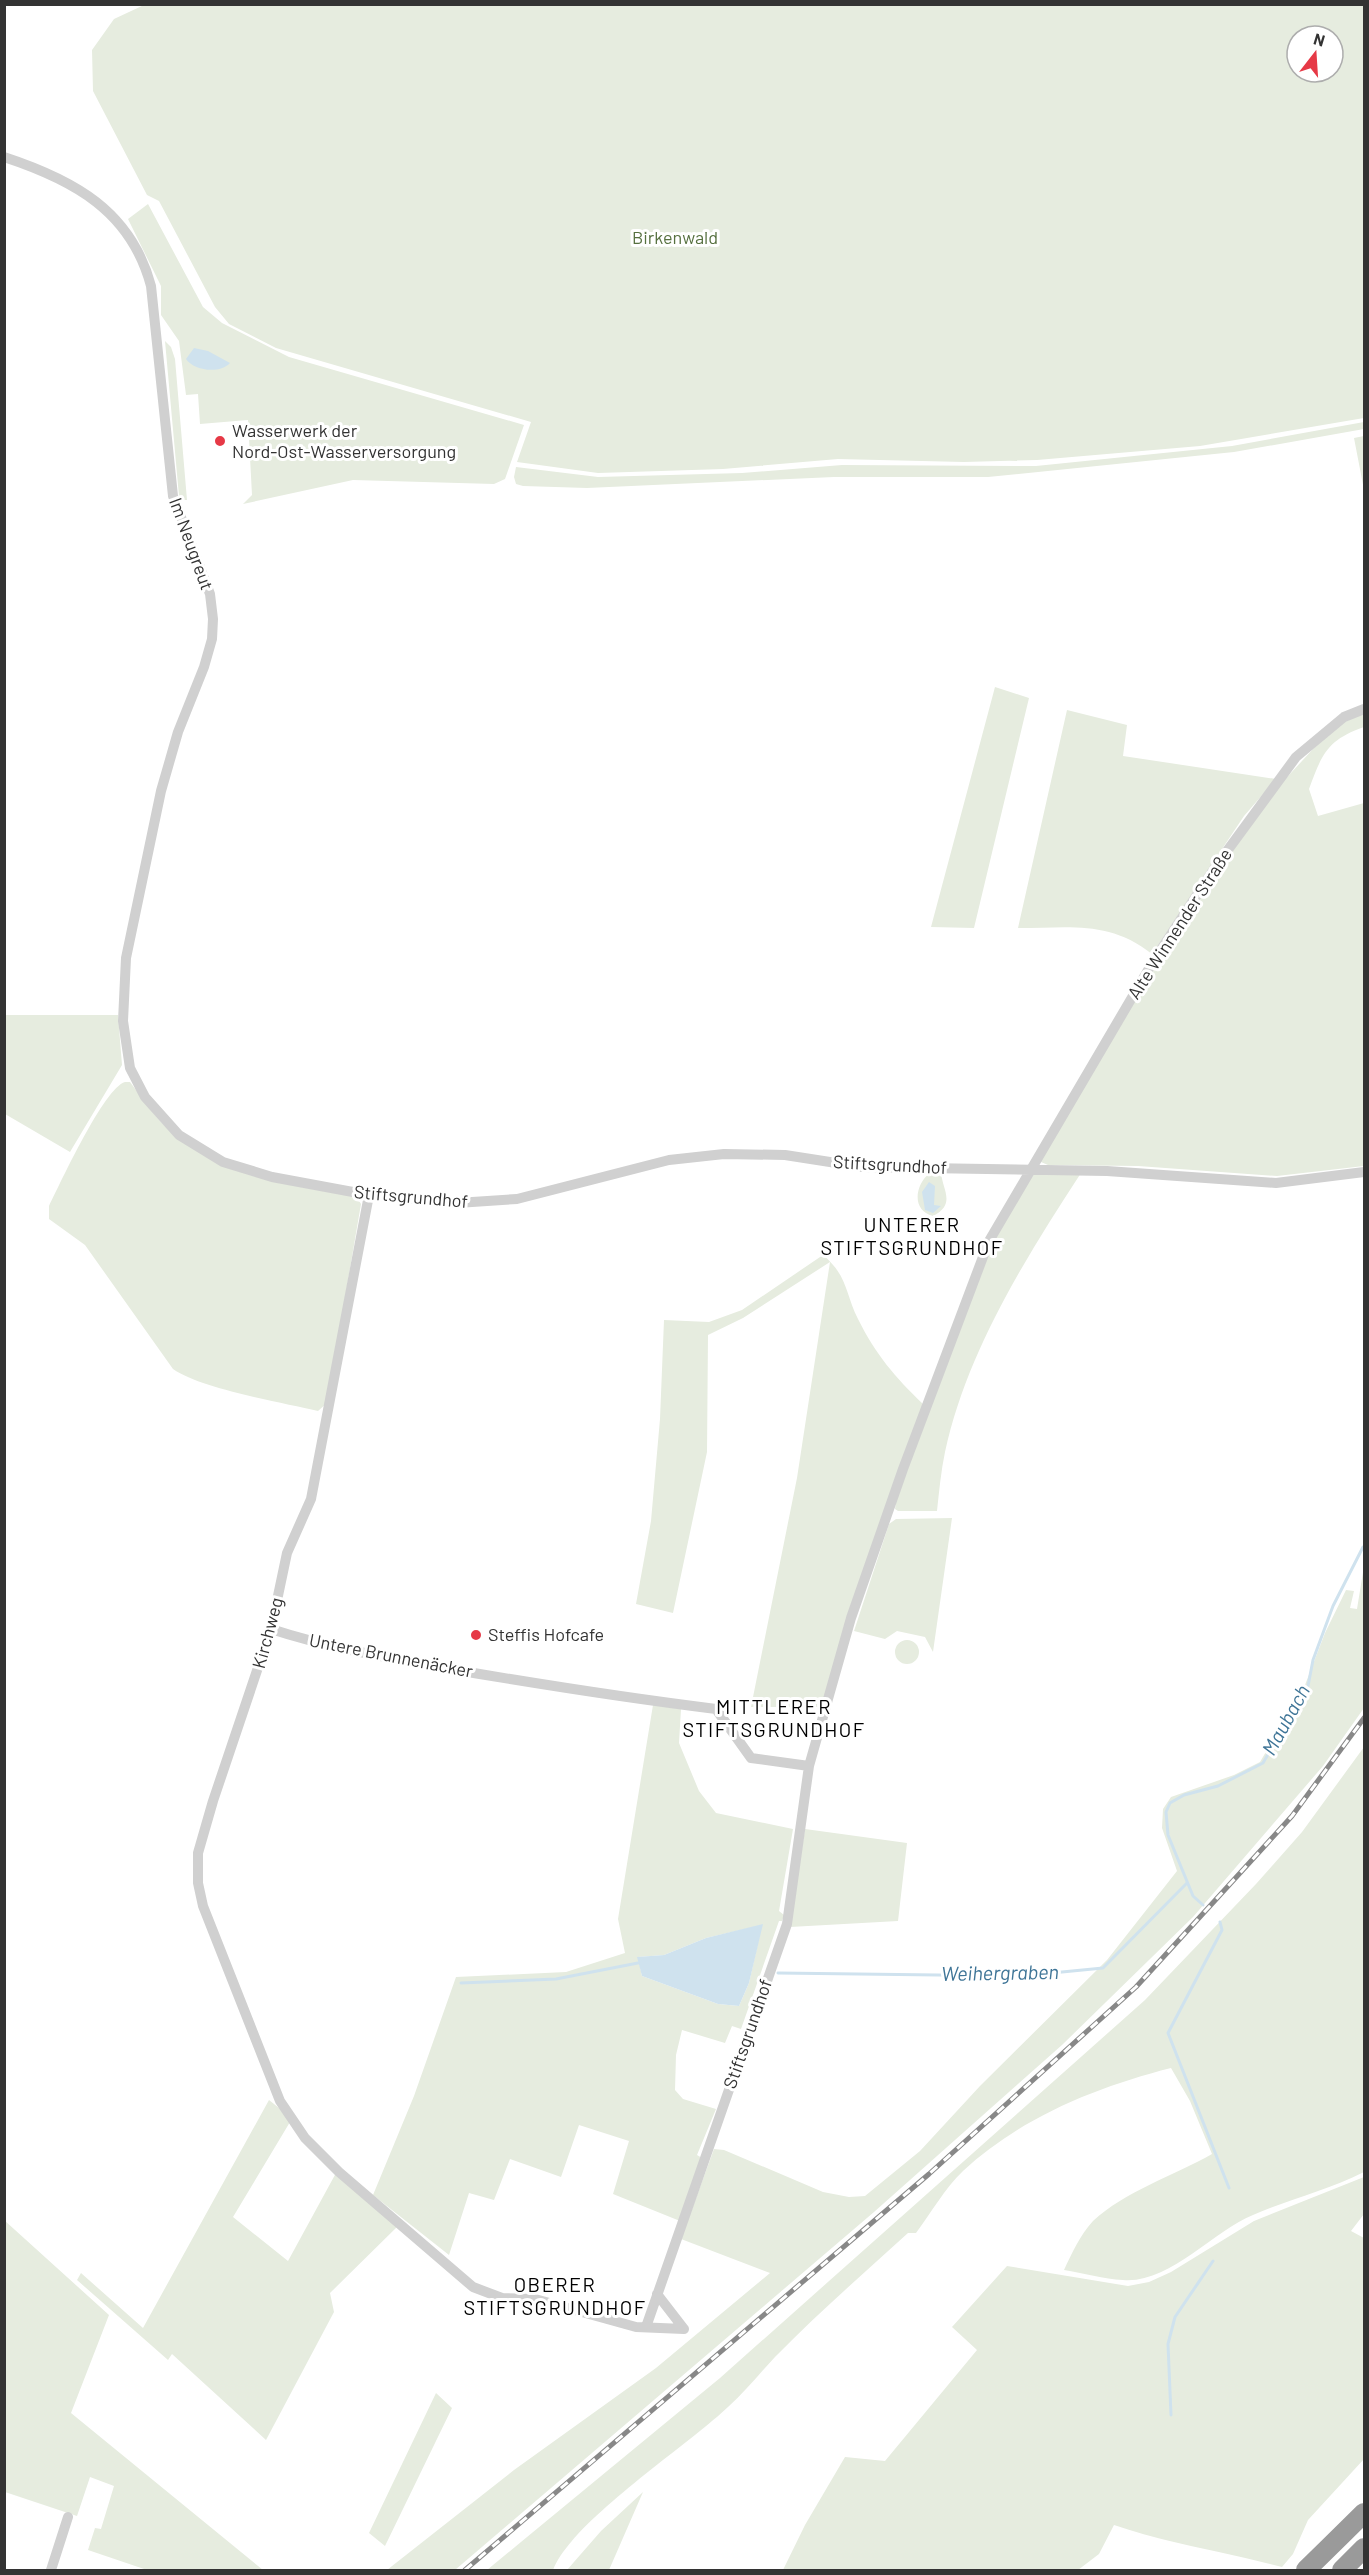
<svg xmlns="http://www.w3.org/2000/svg" width="1369" height="2575" font-family="Barlow,sans-serif">
<rect width="100%" height="100%" fill="#fff"/>
<path fill="#e6ecdf" fill-rule="evenodd" d="M144,5H1364V418L1200,446L1037,460L964,462L838,459L723,469L598,473L517,462L531,422L276,348L229,324L215,307L159,201L147,195L93,91L92,50L114,19ZM1297,36H1333V72H1297Z
M148,204L203,307L222,323L289,357L524,425L505,479L494,484L353,480L243,504L252,495L248,420L200,424L198,394L186,395L179,341L161,315V286L128,219Z
M165,341L171,347L175,359L187,500H183L179,496Z
M1364,422V429L1234,452L988,477H834L587,488L523,486L516,484L514,477L516,467L598,477L742,473L842,465L1036,466L1232,446Z
M1364,436V490L1354,438Z
M995,687L1029,698L974,928L931,927Z
M1067,710L1127,725L1123,756L1276,779L1244,816L1152,954C1109,920 1070,928 1018,928Z
M1364,714V727C1327,740 1322,754 1309,789L1318,816L1364,803V1166L1277,1176L1138,1166L1048,1165L1041,1162L1042,1153L1192,908L1277,788L1314,748L1345,720Z
M4,1015H118L122,1065L70,1152L5,1114Z
M125,1082H130C140,1095 150,1110 161,1122C213,1176 287,1184 357,1197L361,1204L327,1403L318,1411C280,1402 202,1389 173,1369L85,1245L49,1219V1206C61,1182 104,1088 125,1082Z
M930,1173H941C943,1191 956,1204 933,1216C911,1211 915,1184 930,1173Z
M1081,1173C1025,1259 967,1351 945,1452C941,1471 939,1492 937,1511H898L895,1509L896,1502L947,1357L1004,1217L1034,1174Z
M823,1255C848,1276 845,1293 858,1319C876,1355 895,1377 923,1404L822,1707H751L797,1478L830,1262L743,1318L708,1335L707,1452L673,1613L636,1604L651,1521L660,1419L664,1320L709,1322L742,1310Z
M952,1518L933,1652L925,1637L897,1631L885,1639L854,1631L889,1524L896,1519Z
M1364,1566V1708L1323,1766L1193,1917L1062,2045L874,2212L455,2570H387L514,2470L656,2368L770,2273L681,2239L714,2149L724,2150L823,2192L849,2197L865,2196L920,2151L980,2086L1107,1960L1177,1871L1162,1828L1163,1809L1171,1797L1234,1775L1260,1762L1305,1685L1325,1633L1346,1590L1354,1591L1350,1608L1357,1609Z
M895 1652a12 12 0 1 1 24 0a12 12 0 1 1-24 0Z
M653,1705L681,1709L679,1743L699,1791L716,1813L793,1829L779,1911L784,1915L782,1921H779L741,2029L732,2026L725,2043L682,2030L676,2055L675,2090L683,2099L716,2109L697,2155L702,2158L680,2221L613,2194L629,2141L579,2125L561,2177L510,2159L494,2200L469,2193L449,2255L373,2195L414,2096L456,1977L566,1972L625,1953L618,1919ZM762,1925L749,1983L739,2006L718,2004L642,1976L638,1957L664,1955L706,1938Z
M1364,1747V2172C1328,2190 1290,2199 1253,2215C1213,2231 1169,2284 1123,2280C1104,2279 1083,2273 1064,2270C1072,2253 1080,2235 1093,2221C1124,2192 1175,2175 1212,2154L1190,2101L1171,2068C1096,2087 1020,2118 963,2171C945,2188 931,2213 916,2233H908C863,2274 817,2314 775,2357C759,2374 745,2392 728,2407C687,2446 571,2522 553,2570H487L720,2378L1145,2000L1256,1884L1302,1832Z
M805,1829L907,1843L898,1921L790,1927Z
M269,2100L279,2108L290,2122L233,2217L288,2261L336,2173L399,2225L330,2293L334,2312L266,2440L172,2354L168,2360L77,2280L81,2273L143,2328Z
M1364,2177V2214L1351,2231L1364,2238V2459L1308,2520L1293,2554L1282,2567C1226,2552 1169,2544 1114,2525L1099,2554L1078,2570H783L805,2525L845,2457L885,2461L977,2350L952,2327L1007,2266L1128,2286L1149,2282L1171,2272L1254,2221Z
M4,2220L109,2315L71,2413L263,2570H147L88,2550L95,2528L101,2529L114,2486L90,2477L77,2516L5,2492Z
M436,2393L452,2408L385,2546L369,2533Z
M643,2492L609,2570H567L601,2531Z"/>
<path fill="#cfe2ee" d="M194,348L208,351L230,363C220,374 194,371 186,359Z
M929,1182L935,1186L934,1205L941,1206L933,1213L925,1210L922,1192Z
M763,1924L749,1983L739,2006L718,2004L642,1976L637,1957L664,1955L706,1938Z"/>
<g fill="none" stroke-linecap="round" stroke-linejoin="round">
<path stroke="#cfe2ee" stroke-width="3" d="M1203,1905L1193,1896L1168,1835L1166,1812L1170,1803L1184,1795L1218,1786L1263,1763L1308,1686L1313,1660L1333,1606L1363,1547
M1220,1922L1222,1930L1168,2033L1229,2188
M778,1973L1021,1976L1103,1968L1187,1883
M461,1983L556,1979L638,1963
M1171,2415L1168,2344L1175,2317L1213,2261"/>
<path stroke="#d0d0d0" stroke-width="10" d="M4,157C74,180 131,211 151,286L173,496L210,594L213,619L212,639L204,667L178,732L161,791L126,958L123,1021L130,1068L145,1097L179,1135L223,1162L272,1177L369,1195L457,1203L517,1199L669,1160L724,1154L785,1155L862,1167L1107,1171L1276,1183L1364,1172
M369,1195L311,1499L287,1553L271,1629L213,1801L198,1853V1883L203,1906L280,2101L305,2138L339,2172L473,2287L502,2298L535,2299L636,2327L684,2329
M271,1629C329,1648 390,1658 450,1669C538,1684 627,1698 716,1709L751,1758L809,1766
M657,2294L684,2329
M646,2327L787,1924L809,1766L851,1618L903,1469L989,1241L1154,960L1216,866L1296,757L1344,717L1364,709
M51,2570L68,2517"/>
<path stroke="#9a9a9a" stroke-width="20" d="M1306,2570L1364,2513
M1342,2570L1364,2548"/>
<defs>
<path id="rail" d="M465,2570L929,2174L1136,1987L1292,1816L1364,1718"/>
</defs>
<use href="#rail" stroke="#888" stroke-width="5"/>
<use href="#rail" stroke="#fff" stroke-width="3" stroke-dasharray="9" stroke-linecap="butt"/>
</g>
<g fill="#e63946" stroke="#fff" stroke-width="2">
<circle cx="220" cy="441" r="6"/>
<circle cx="476" cy="1635" r="6"/>
</g>
<g text-anchor="middle" stroke-width="6" stroke-linejoin="round" paint-order="stroke">
<g font-size="18" fill="#56703f" stroke="#fff">
<text x="675" y="244">Birkenwald</text>
</g>
<g font-size="18" fill="#333" stroke="#fff" text-anchor="start">
<text x="232" y="437">Wasserwerk der<tspan x="232" dy="21">Nord-Ost-Wasserversorgung</tspan></text>
<text x="488" y="1641">Steffis Hofcafe</text>
</g>
<g font-size="18" fill="#333" stroke="#fff">
<text transform="translate(191 544) rotate(70)" y="6">Im Neugreut</text>
<text transform="translate(1180 924) rotate(-57)" y="6">Alte Winnender Straße</text>
<text transform="translate(890 1165) rotate(3)" y="6">Stiftsgrundhof</text>
<text transform="translate(411 1197) rotate(5)" y="6">Stiftsgrundhof</text>
<text transform="translate(268 1633) rotate(-75)" y="6">Kirchweg</text>
<text transform="translate(391 1656) rotate(11)" y="6">Untere Brunnenäcker</text>
<text transform="translate(748 2034) rotate(-71)" y="6">Stiftsgrundhof</text>
</g>
<g font-size="20" letter-spacing="1.5" fill="#000" stroke="#fff">
<text x="912" y="1232">UNTERER<tspan x="912" dy="23">STIFTSGRUNDHOF</tspan></text>
<text x="774" y="1714">MITTLERER<tspan x="774" dy="23">STIFTSGRUNDHOF</tspan></text>
<text x="555" y="2292">OBERER<tspan x="555" dy="23">STIFTSGRUNDHOF</tspan></text>
</g>
<g font-size="20" font-style="italic" fill="#3f7597" stroke="#fff">
<text transform="translate(1286 1720) rotate(-61)" y="7">Maubach</text>
<text transform="translate(1000 1973) rotate(-1)" y="7">Weihergraben</text>
</g>
</g>
<rect width="1369" height="2575" fill="none" stroke="#333333" stroke-width="12"/>
<g transform="translate(1315 54) rotate(17)"><circle r="28" fill="#ffffff" stroke="#adadad" stroke-width="1.5"/>
<path d="M0-4.5L10 22L0 15L-10 22Z" fill="#e63946"/>
<text y="-9" font-size="16" font-weight="bold" text-anchor="middle" fill="#333333">N</text>
</g>
</svg>
